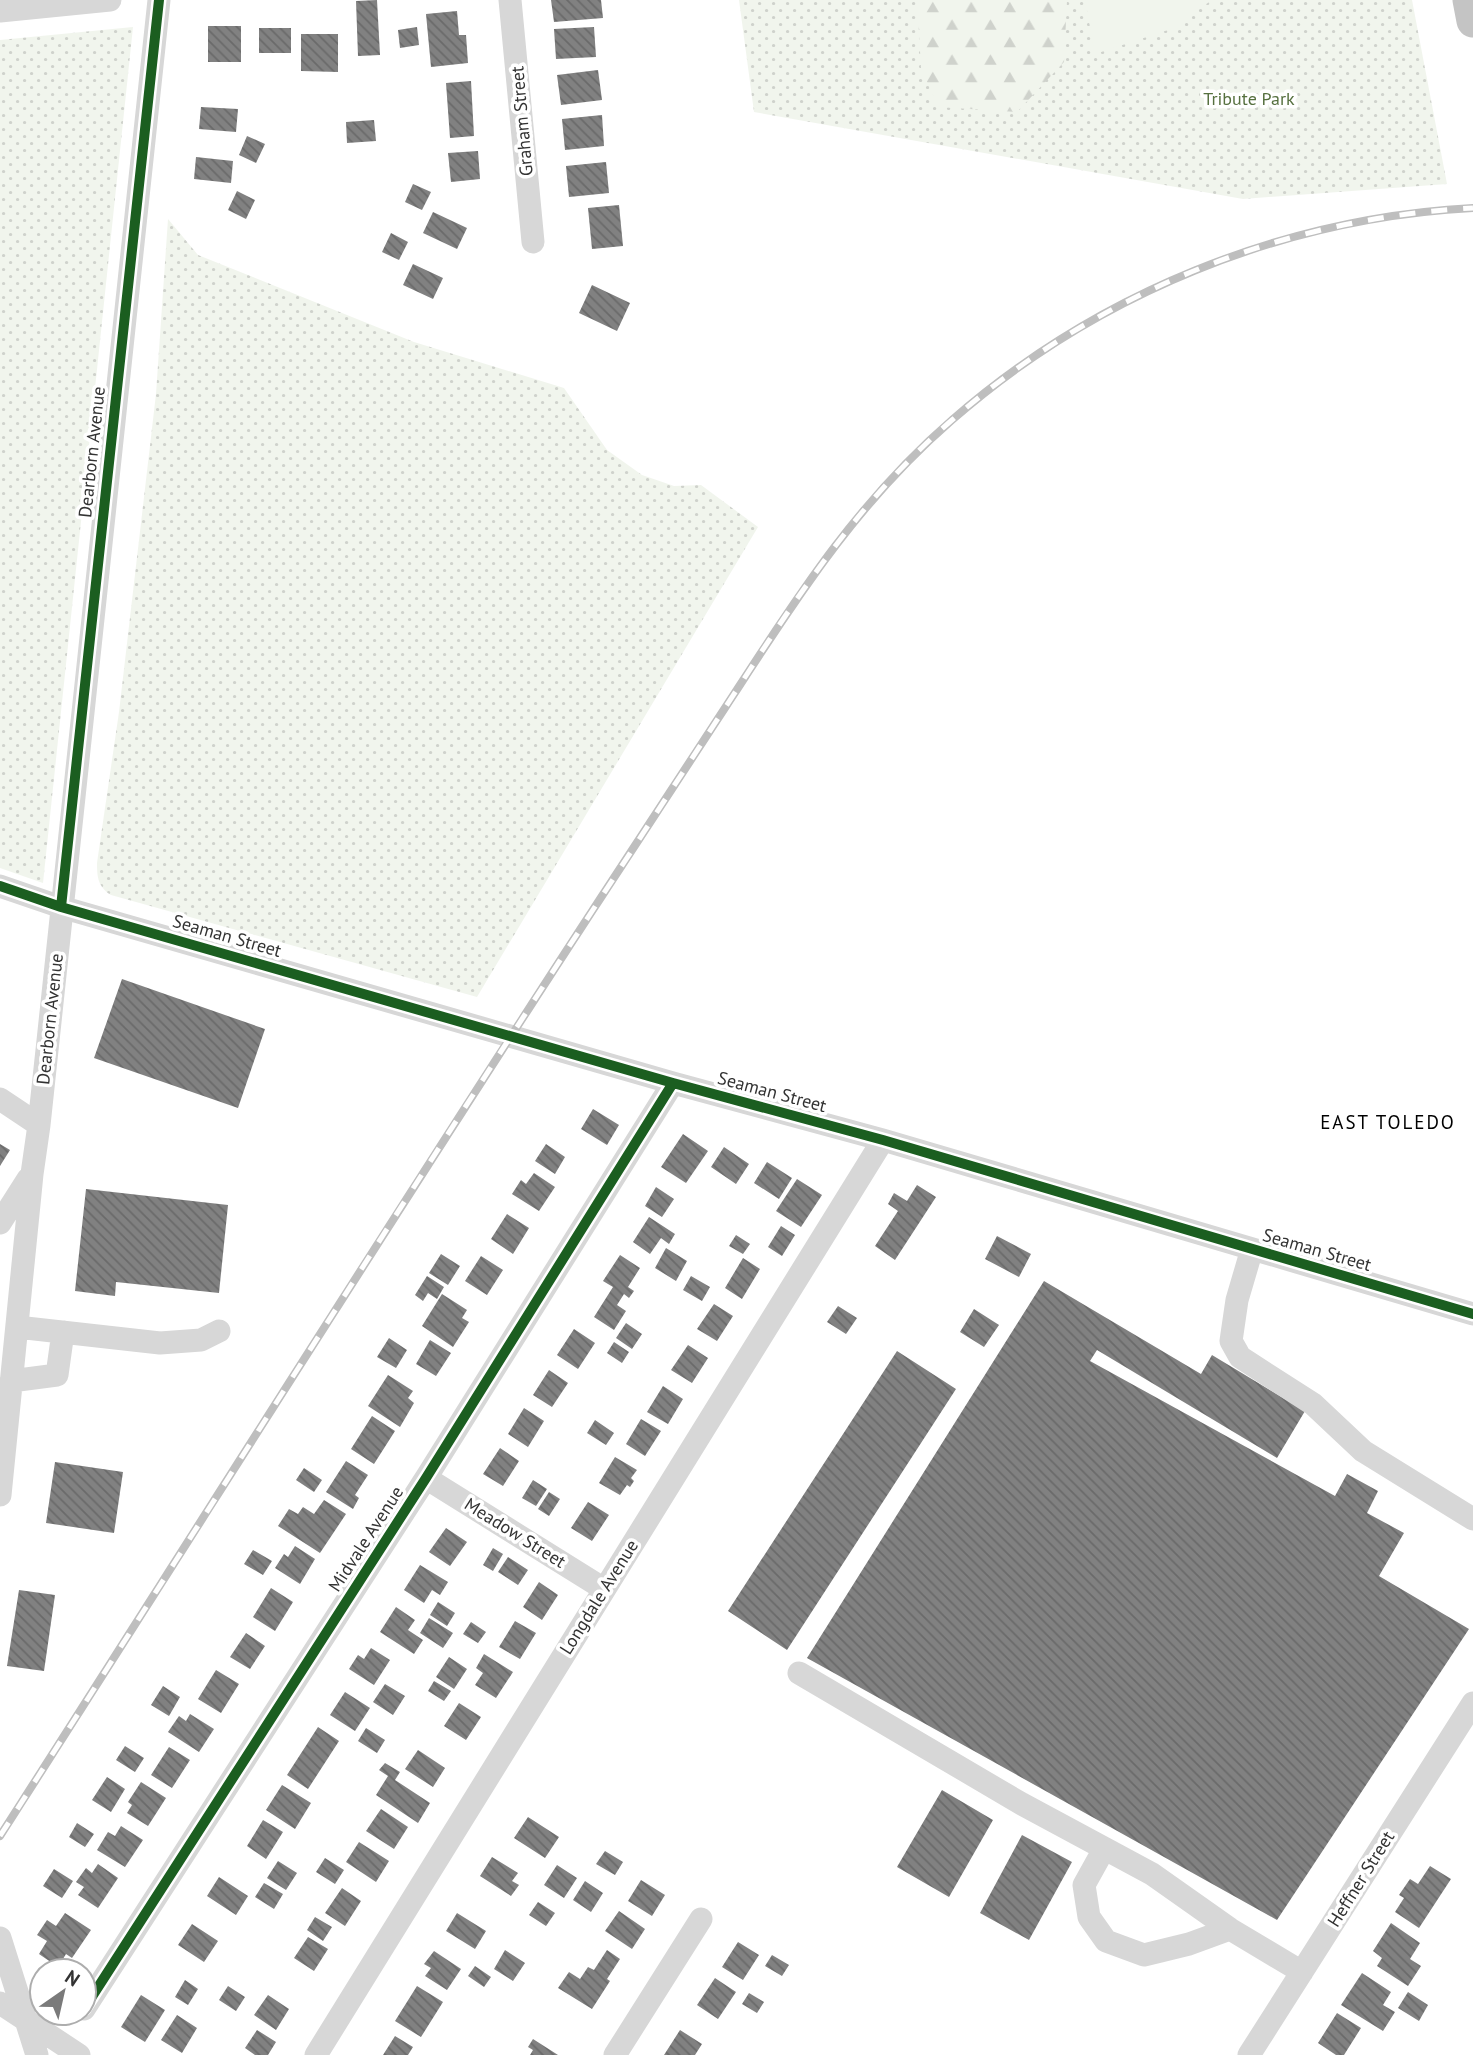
<svg xmlns="http://www.w3.org/2000/svg" width="1473" height="2055" font-family="'PT Sans',sans-serif">
<defs>
<pattern id="grass-dots" width="8" height="8" patternUnits="userSpaceOnUse" patternTransform="scale(1.75)"><rect width="8" height="8" fill="#f1f5ed"/><path d="M2 2h.1M6 6h.1" fill="none" stroke="#cfd2cc" stroke-width="1.8" stroke-linecap="round"/></pattern>
<pattern id="forest-firs" width="22" height="20" patternUnits="userSpaceOnUse" patternTransform="scale(1.75)"><rect width="22" height="20" fill="#f1f5ed"/><path d="M5 1l3.5 6h-7zM16 11l3.5 6h-7z" fill="#cfd2cc"/></pattern>
<pattern id="building-back-hatch" width="6" height="6" patternUnits="userSpaceOnUse" patternTransform="scale(1.75)"><rect width="6" height="6" fill="#818181"/><path d="M-1 5l2 2M0 0l6 6M5-1l2 2" fill="none" stroke="#6a6a6a"/></pattern>
</defs>
<rect width="100%" height="100%" fill="#fff"/>
<path fill="url(#grass-dots)" d="M739,0H1412L1447,184L1243,199L754,112Z
M133,27L43,883L0,868V40Z
M168,219L198,255L414,342L564,388L607,450L642,475L674,486L701,485L758,527L477,997L111,895C98,887 97,877 97,863L119,712L156,394Z"/>
<path fill="url(#forest-firs)" d="M917,0H1067L1064,62L1017,112L938,107L921,68Z"/>
<path fill="#f1f5ed" d="M1085,0H1212L1171,29L1095,54Z"/>
<path fill="url(#building-back-hatch)" d="M377,0L380,55L358,56L356,1Z
M551,0H601L603,18L554,22Z
M457,11L459,35H466L468,63L431,67L426,14Z
M208,26H241V62H208Z
M417,27L419,45L400,48L398,30Z
M594,27L596,57L556,59L554,29Z
M259,28H291V53H259Z
M301,34H338V72L301,71Z
M598,70L602,100L561,105L557,75Z
M471,81L474,136L450,138L446,83Z
M201,107L238,109L236,132L199,129Z
M602,115L604,146L565,150L562,119Z
M374,120L376,141L347,143L346,122Z
M247,136L265,144L256,163L239,155Z
M478,151L480,179L451,182L448,153Z
M196,157L233,161L231,183L194,179Z
M606,162L609,193L569,197L566,166Z
M413,184L431,192L422,210L405,202Z
M237,191L255,200L246,219L228,210Z
M619,205L623,246L592,249L588,208Z
M433,212L467,228L457,249L423,233Z
M391,233L408,242L399,260L382,252Z
M413,264L443,278L433,299L403,285Z
M592,285L630,303L617,331L579,313Z
M122,979L265,1029L238,1108L94,1058Z
M593,1109L619,1125L607,1145L581,1129Z
M683,1134L708,1151L686,1183L661,1167Z
M0,1144L10,1150L0,1166Z
M546,1144L565,1157L555,1174L535,1161Z
M724,1147L749,1164L736,1184L711,1167Z
M767,1162L792,1178L779,1199L754,1183Z
M534,1173L555,1187L539,1211L512,1194L521,1180L526,1184Z
M797,1179L822,1195L801,1227L776,1211Z
M917,1185L936,1197L895,1260L875,1246L898,1211L888,1204L894,1193L907,1201Z
M656,1187L674,1199L662,1217L645,1206Z
M86,1189L228,1205L219,1293L116,1282L115,1296L75,1291Z
M507,1214L529,1228L513,1254L491,1239Z
M649,1217L675,1234L669,1244L661,1238L650,1254L633,1242Z
M781,1226L795,1235L782,1256L768,1247Z
M736,1235L750,1244L743,1254L729,1246Z
M997,1236L1031,1254L1019,1277L985,1259Z
M666,1248L687,1261L676,1281L655,1268Z
M441,1254L460,1266L448,1285L429,1273Z
M620,1255L640,1268L628,1287L634,1291L629,1298L624,1294L617,1305L626,1311L614,1330L594,1317L613,1287L603,1281Z
M481,1256L503,1270L487,1295L465,1281Z
M743,1258L760,1269L742,1299L725,1288Z
M427,1276L444,1287L437,1299L428,1293L423,1301L415,1295Z
M691,1276L710,1287L702,1301L683,1290Z
M1044,1281L1201,1374L1212,1355L1305,1411L1277,1458L1097,1350L1090,1361L1335,1496L1347,1474L1378,1491L1367,1513L1404,1533L1379,1576L1469,1629L1277,1920L807,1658Z
M442,1294L467,1310L462,1318L469,1322L453,1347L422,1326Z
M714,1304L733,1316L717,1341L697,1329Z
M838,1306L857,1318L846,1334L827,1322Z
M974,1309L999,1325L984,1347L960,1332Z
M626,1323L642,1334L632,1349L616,1338Z
M574,1329L595,1343L578,1369L557,1355Z
M389,1338L407,1350L396,1368L377,1357Z
M430,1340L451,1353L436,1376L416,1364Z
M614,1342L629,1352L622,1363L607,1353Z
M688,1345L708,1358L692,1383L671,1370Z
M897,1351L956,1389L787,1650L728,1611Z
M549,1370L568,1383L552,1407L533,1395Z
M388,1375L413,1391L408,1398L414,1403L400,1427L368,1406Z
M663,1386L683,1399L668,1424L647,1412Z
M524,1408L544,1421L528,1447L508,1434Z
M372,1416L395,1431L374,1464L351,1449Z
M641,1419L661,1431L645,1456L626,1444Z
M595,1420L614,1433L606,1445L587,1433Z
M500,1448L519,1461L503,1486L483,1474Z
M615,1457L637,1470L631,1478L634,1481L630,1487L627,1485L620,1495L599,1483Z
M346,1461L368,1475L355,1495L359,1498L353,1509L326,1492Z
M55,1462L123,1472L114,1533L46,1523Z
M304,1468L322,1480L314,1492L296,1480Z
M533,1480L547,1489L536,1506L522,1498Z
M549,1492L560,1499L549,1516L538,1509Z
M324,1500L346,1514L320,1553L278,1526L289,1509L298,1514L303,1507L314,1514Z
M588,1502L609,1515L592,1541L571,1528Z
M446,1528L467,1542L450,1566L429,1552Z
M295,1546L315,1559L300,1584L275,1568L284,1554L288,1557Z
M493,1548L503,1554L493,1571L483,1565Z
M253,1550L272,1561L263,1575L244,1564Z
M508,1557L528,1570L518,1585L498,1572Z
M420,1565L448,1582L440,1595L432,1590L424,1603L404,1590Z
M539,1582L558,1595L542,1620L523,1607Z
M271,1588L293,1602L275,1631L253,1617Z
M19,1590L55,1595L44,1671L7,1666Z
M438,1602L455,1613L447,1626L430,1615Z
M396,1607L415,1620L408,1630L423,1640L414,1654L380,1632Z
M429,1618L453,1633L443,1648L420,1633Z
M515,1621L536,1633L520,1659L499,1647Z
M471,1622L486,1632L478,1643L463,1634Z
M246,1633L265,1646L250,1669L230,1657Z
M371,1648L390,1660L374,1685L349,1669L358,1655L364,1659Z
M484,1654L513,1672L496,1698L475,1685L483,1673L476,1668Z
M449,1657L467,1669L454,1689L436,1677Z
M216,1670L239,1684L221,1713L198,1699Z
M434,1681L451,1691L444,1701L428,1691Z
M385,1684L405,1696L393,1715L373,1702Z
M163,1686L180,1697L169,1716L151,1705Z
M345,1692L370,1708L355,1731L330,1715Z
M459,1703L481,1717L466,1740L444,1726Z
M190,1714L214,1729L199,1752L168,1732L179,1716L186,1721Z
M318,1727L339,1741L308,1789L287,1775Z
M366,1728L385,1740L377,1753L358,1741Z
M125,1746L144,1758L135,1772L116,1760Z
M169,1747L190,1760L172,1788L151,1775Z
M418,1750L445,1768L433,1787L405,1769Z
M385,1763L400,1772L395,1780L430,1803L418,1823L376,1795L388,1776L379,1770Z
M107,1777L125,1789L111,1812L92,1800Z
M141,1782L166,1798L148,1826L127,1813L132,1805L128,1802Z
M282,1785L311,1803L295,1829L266,1810Z
M942,1790L993,1820L949,1897L897,1867Z
M381,1809L408,1827L394,1849L366,1831Z
M528,1817L559,1837L545,1858L514,1838Z
M263,1820L283,1832L266,1859L247,1846Z
M77,1823L94,1834L85,1847L69,1837Z
M121,1826L143,1840L125,1867L97,1850L108,1832L115,1836Z
M1022,1835L1072,1862L1029,1940L980,1913Z
M359,1842L389,1861L376,1882L346,1862Z
M605,1851L623,1862L615,1875L596,1864Z
M492,1857L518,1873L512,1881L519,1885L511,1896L480,1876Z
M325,1858L344,1870L335,1884L316,1872Z
M278,1861L297,1873L286,1890L267,1878Z
M98,1864L118,1878L98,1908L78,1895L84,1887L76,1882L86,1868L92,1873Z
M557,1865L577,1878L564,1898L544,1885Z
M1430,1866L1451,1879L1419,1928L1395,1912L1404,1898L1399,1895L1410,1879L1418,1884Z
M54,1869L73,1881L62,1898L43,1886Z
M219,1877L248,1896L236,1915L207,1896Z
M641,1880L665,1895L652,1916L628,1901Z
M585,1881L603,1893L591,1912L573,1900Z
M264,1883L283,1894L274,1909L255,1897Z
M342,1888L361,1901L345,1926L325,1913Z
M538,1902L555,1913L546,1926L529,1915Z
M619,1911L645,1929L632,1949L605,1931Z
M65,1913L91,1930L72,1958L66,1954L58,1967L39,1954L47,1941L37,1935L47,1920L56,1926Z
M457,1913L486,1931L475,1949L446,1931Z
M315,1917L332,1927L323,1941L307,1930Z
M1391,1923L1420,1943L1410,1959L1421,1966L1408,1986L1377,1966L1382,1958L1373,1951Z
M192,1924L218,1941L204,1962L178,1945Z
M308,1937L328,1949L314,1971L294,1958Z
M738,1942L759,1955L743,1980L722,1967Z
M505,1950L525,1963L513,1981L494,1969Z
M607,1950L620,1959L607,1979L610,1981L592,2009L558,1988L569,1972L580,1979L588,1967L594,1970Z
M434,1951L461,1969L447,1990L425,1976L431,1968L424,1964Z
M772,1955L789,1965L782,1976L765,1966Z
M475,1966L491,1977L484,1987L468,1976Z
M1362,1973L1391,1992L1383,2005L1395,2012L1383,2031L1341,2005Z
M715,1978L736,1992L718,2019L697,2005Z
M185,1980L198,1989L188,2005L175,1997Z
M228,1986L245,1997L236,2011L219,2000Z
M417,1986L443,2002L421,2037L395,2021Z
M1408,1992L1428,2005L1419,2021L1398,2008Z
M749,1993L764,2002L757,2013L742,2004Z
M141,1995L165,2010L145,2042L121,2027Z
M268,1995L289,2009L276,2030L254,2015Z
M1337,2013L1361,2028L1344,2055H1336L1318,2043Z
M177,2015L197,2028L182,2053L161,2040Z
M257,2030L276,2042L268,2055H255L245,2048Z
M680,2030L702,2044L695,2055H664Z
M395,2036L413,2047L408,2055H383Z
M533,2039L558,2055H530L533,2050L528,2047Z"/>
<g fill="none" stroke-linecap="round" stroke-linejoin="round">
<path stroke="#d7d7d7" stroke-width="23" d="M510,0L533,242
M0,11L110,0
M0,886L61,907L673,1083L883,1140L1473,1314
M0,1099L39,1125
M0,1223L28,1179
M1252,1249L1237,1300L1231,1341L1240,1357L1313,1404L1363,1451L1473,1519
M17,1327L160,1343L201,1340L219,1331
M11,1381L57,1375L63,1332
M426,1478L604,1589
M0,1495L32,1174L39,1125L159,0
M799,1673L1022,1804L1152,1874L1230,1929L1302,1972
M1104,1849L1084,1885L1089,1917L1106,1941L1144,1955L1189,1944L1230,1929
M0,1938L37,2055
M0,2003L79,2055
M84,2009L426,1478L673,1083
M316,2055L883,1140
M615,2055L701,1919
M1249,2055L1473,1703"/>
<path stroke="#c4c4c4" stroke-width="33" d="M1469,0L1473,21"/>
<defs>
<path id="rail" d="M0,1836C200,1524 397,1210 600,899C646,829 692,758 738,688C802,589 861,499 952,420C1096,294 1282,218 1473,208"/>
</defs>
<use href="#rail" stroke="#bebebe" stroke-width="8"/>
<use href="#rail" stroke="#fff" stroke-width="5" stroke-dasharray="16" stroke-linecap="butt"/>
<defs>
<path id="cycleway" d="M0,886L61,907L673,1083L883,1140L1473,1314
M61,907L159,0
M84,2009L426,1478L673,1083"/>
</defs>
<use href="#cycleway" stroke="#fff" stroke-width="15"/>
<use href="#cycleway" stroke="#1b5e20" stroke-width="10"/>
</g>
<g text-anchor="middle" stroke-width="7" stroke-linejoin="round" paint-order="stroke">
<g font-size="18" fill="#56703f" stroke="#fff">
<text x="1249" y="105">Tribute Park</text>
</g>
<g font-size="18" fill="#333" stroke="#fff">
<text transform="translate(522 121) rotate(-95)" y="6">Graham Street</text>
<text transform="translate(92 452) rotate(-84)" y="6">Dearborn Avenue</text>
<text transform="translate(227 936) rotate(16)" y="6">Seaman Street</text>
<text transform="translate(50 1019) rotate(-84)" y="6">Dearborn Avenue</text>
<text transform="translate(772 1092) rotate(15)" y="6">Seaman Street</text>
<text transform="translate(1317 1250) rotate(16)" y="6">Seaman Street</text>
<text transform="translate(515 1533) rotate(32)" y="6">Meadow Street</text>
<text transform="translate(366 1539) rotate(-57)" y="6">Midvale Avenue</text>
<text transform="translate(599 1597) rotate(-58)" y="6">Longdale Avenue</text>
<text transform="translate(1361 1879) rotate(-58)" y="6">Heffner Street</text>
</g>
<g font-size="19" letter-spacing="2" fill="#000" stroke="#fff">
<text x="1388" y="1129">EAST TOLEDO</text>
</g>
</g>
<g transform="translate(63 1992) rotate(34)"><circle r="33" fill="#ffffff" stroke="#adadad" stroke-width="2"/>
<path d="M0-5L12 26L0 18L-12 26Z" fill="#7a7a7a"/>
<text y="-10" font-size="19" font-weight="bold" text-anchor="middle" fill="#333333">N</text>
</g>
</svg>
